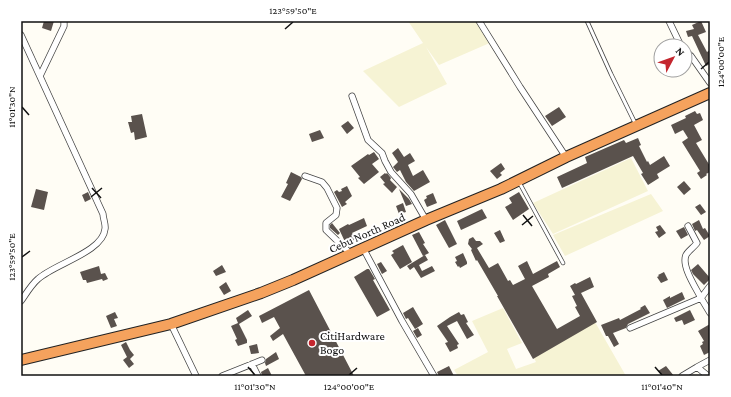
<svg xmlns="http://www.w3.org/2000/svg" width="731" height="397" font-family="'Crimson Pro',serif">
<rect width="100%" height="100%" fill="#fffdf5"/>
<path fill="#f6f3d4" d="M408,21H475L492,42L439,65L426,47L447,84L399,107L363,71L423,43Z
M631,158L648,191L553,234L533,203Z
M651,194L663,211L565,256L553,235Z
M503,308L522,343L507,349L516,369L536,362L534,358L595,322L626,376H458L454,370L488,352L472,321Z"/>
<path fill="#5a524d" d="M44,21H54L51,31L42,28Z
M701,21L706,32L698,35L707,52L710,50V64L706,66L692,36L688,37L686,31L694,29L692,25Z
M559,107L566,117L552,126L545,116Z
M695,111L697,114L700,113L703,120L694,125L702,140L696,143L710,166V172L706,174L707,175L701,179L697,173L700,171L682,142L688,138L683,130L675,134L671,125L686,118L685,116Z
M142,114L147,137L135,140L134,132L131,133L128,122H132L131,116Z
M348,121L354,128L347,134L341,126Z
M320,130L324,138L312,142L309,134Z
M638,138L641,145L639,146L647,162L648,161L650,165L664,156L670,166L657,174L659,178L648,185L641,174L643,173L633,156L562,188L557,177L587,163L585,157L624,140L626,143Z
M398,148L404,157L410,153L415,161L408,165L413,176L423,170L430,182L414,191L406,182L400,170L397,172L393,167L398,162L392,153Z
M374,152L379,159L372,164L379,172L364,184L358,178L360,177L351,166L368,154L369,155Z
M501,163L505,169L500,173L502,175L497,179L490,171Z
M291,172L301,177L302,179L290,201L281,197L288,184L286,183Z
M385,173L386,174L387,173L391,178L390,180L397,187L392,193L383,184L385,183L380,177Z
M684,181L691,189L684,195L677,187Z
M347,186L352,196L345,202L347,204L342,207L334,192L337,190L339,192L342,191L341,189Z
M36,189L48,192L44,210L31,207Z
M399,189L409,199L412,204L406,206Z
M88,192L91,199L85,202L82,195Z
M519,192L529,209L513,220L505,207L512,203L509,198Z
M433,193L437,203L427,207L424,200L427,198L426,196Z
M403,203L406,212L399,214L396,206Z
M700,204L706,212L701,215L695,207Z
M482,209L487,218L461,230L457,221Z
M364,218L367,226L352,233L356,239L346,244L339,229L348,224L349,225Z
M445,220L457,244L449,248L436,225Z
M699,220L703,229L705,228L710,236L704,240L697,230L695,231L692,224Z
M332,223L340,233L338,235L330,228V225Z
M660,225L666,233L659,238L655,232L658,231L656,227Z
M684,227L688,235L681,239L676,231Z
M500,230L505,241L500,243L494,233Z
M419,232L425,243L423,244L429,253L423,256L412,235Z
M473,237L476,241H480L483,244L477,248L489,268L498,263L508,281L510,280L513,285L525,279L518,266L527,261L533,274L557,261L560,267L548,274L549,277L532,286L557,329L580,316L575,307L577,306L572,296L575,295L570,286L575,283L576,284L590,277L594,287L581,293L597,322L533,359L497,296H498L477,260L476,261L471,250L472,249L468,244L469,239Z
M403,245L412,262L400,269L391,255L394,253L392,251Z
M463,253L467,262V264L460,268L459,266L458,267L455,262L457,261L455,257Z
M425,255L428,260L419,265L422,271L432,266L435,271L421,278L414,267L410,270L407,266Z
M381,262L387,271L382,274L377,264Z
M698,264L710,278V279L704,285L693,274L691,270Z
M222,265L226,272L216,276L213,271Z
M99,266L101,274L105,273L108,279L103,281L102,279L87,283L86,280H83L80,272Z
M367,269H369L375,279L373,280L390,310L377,317L354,277Z
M664,272L668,280L661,283L657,277L659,276L658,275Z
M226,282L231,291L224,295L219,287Z
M309,290L354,376H306L283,334L273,341L270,336L280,328L274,317L262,323L259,316Z
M682,292L685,299L667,308L663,300L670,296V298Z
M645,305L650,313L628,324L626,328L613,333L619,344L614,347L608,336H606L601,325L619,318L620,320L641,309L640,308Z
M413,307L423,324L415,329L408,318L406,319L403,313Z
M248,310L252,316L239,324L247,340V343L238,346L235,340L237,339L231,326L238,323L236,318Z
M690,310L695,320L684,325L682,320L676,322L674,318Z
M115,312L118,318L114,319L117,326L111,328L106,316Z
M459,312L461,315L464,314L468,322L466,323L474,335L467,339L457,321L447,326L459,344L457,345L458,348L450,352L445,343L448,342L437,326L450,317Z
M710,324V352L704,355L700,346L703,344L702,342L704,341L698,331Z
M418,328L422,335L417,338L413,331Z
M126,342L130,350L134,355L130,359L134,364L129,368L123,360L127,357L121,345Z
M257,344L259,353L251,354L249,346Z
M276,352L279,359L266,366L265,363L266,359Z
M449,366L454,376H439L437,372Z
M666,366L674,376H662L658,371Z
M268,368L272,376H262L261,372Z"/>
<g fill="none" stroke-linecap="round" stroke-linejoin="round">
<defs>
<path id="lane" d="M587,21L611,74L636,125
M519,182L563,263"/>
<path id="street" d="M479,21L520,87L566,157
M669,21L681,46
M21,35L103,214C103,218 106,225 105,229C103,252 54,264 38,279C31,285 26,294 21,301
M685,51L691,56L710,83
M40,76L64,26V21
M352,96L368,140L382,153L385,161L391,172L411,194L426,220
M305,176L322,182L327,188L337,208L336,215L326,223V230L351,254
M688,226L697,243C694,247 688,251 686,255C681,266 696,288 701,298L710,286
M363,248L402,321L434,376
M171,324L196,376
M630,328L701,298L710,313
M252,364L258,376
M697,367L710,360
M222,376L262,360
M682,376L697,367L708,376"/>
<path id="highway" d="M21,360L171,324L261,293L293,280L426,220L501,189L566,157L710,93"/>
</defs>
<use href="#lane" stroke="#444" stroke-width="4.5"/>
<use href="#street" stroke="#444" stroke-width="7"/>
<use href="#highway" stroke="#222" stroke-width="12"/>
<use href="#lane" stroke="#fff" stroke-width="3"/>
<use href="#street" stroke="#fff" stroke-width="5.5"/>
<use href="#highway" stroke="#f5a25d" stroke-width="10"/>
</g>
<path fill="none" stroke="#111" stroke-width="1.5" d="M285,29L293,22M701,69L709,62M22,107L29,115M92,188L101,198M91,197L102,188M523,215L532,226M522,225L533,216M22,257L30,251M248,367L255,375M655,367L662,375M349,375L357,368"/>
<circle fill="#c4262e" stroke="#fff" stroke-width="1.5" cx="312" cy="343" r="4"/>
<g text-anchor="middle" stroke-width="4" stroke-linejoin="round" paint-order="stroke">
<g font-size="12" fill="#111" stroke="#fff">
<text transform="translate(367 233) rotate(-24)" y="4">Cebu North Road</text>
</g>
<g font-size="12" fill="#111" stroke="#fff" text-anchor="start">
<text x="320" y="340">CitiHardware<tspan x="320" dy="14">Bogo</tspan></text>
</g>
</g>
<rect width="731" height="397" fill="none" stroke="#ffffff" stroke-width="44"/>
<g transform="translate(673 58) rotate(49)"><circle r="19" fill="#ffffff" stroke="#a0a0a0"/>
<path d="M0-3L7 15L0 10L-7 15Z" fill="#c4262e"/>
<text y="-6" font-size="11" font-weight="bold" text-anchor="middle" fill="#111111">N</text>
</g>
<rect x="22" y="22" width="687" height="353" fill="none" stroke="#111" stroke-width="1.5"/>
<g font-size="10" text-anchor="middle" fill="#111">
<text x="293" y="14">123°59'50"E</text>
<text transform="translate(720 62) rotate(-90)" y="4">124°00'00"E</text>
<text transform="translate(11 107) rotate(-90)" y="4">11°01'30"N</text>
<text transform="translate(11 257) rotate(-90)" y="4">123°59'50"E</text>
<text x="255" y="390">11°01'30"N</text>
<text x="349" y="390">124°00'00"E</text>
<text x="662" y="390">11°01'40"N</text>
</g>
</svg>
